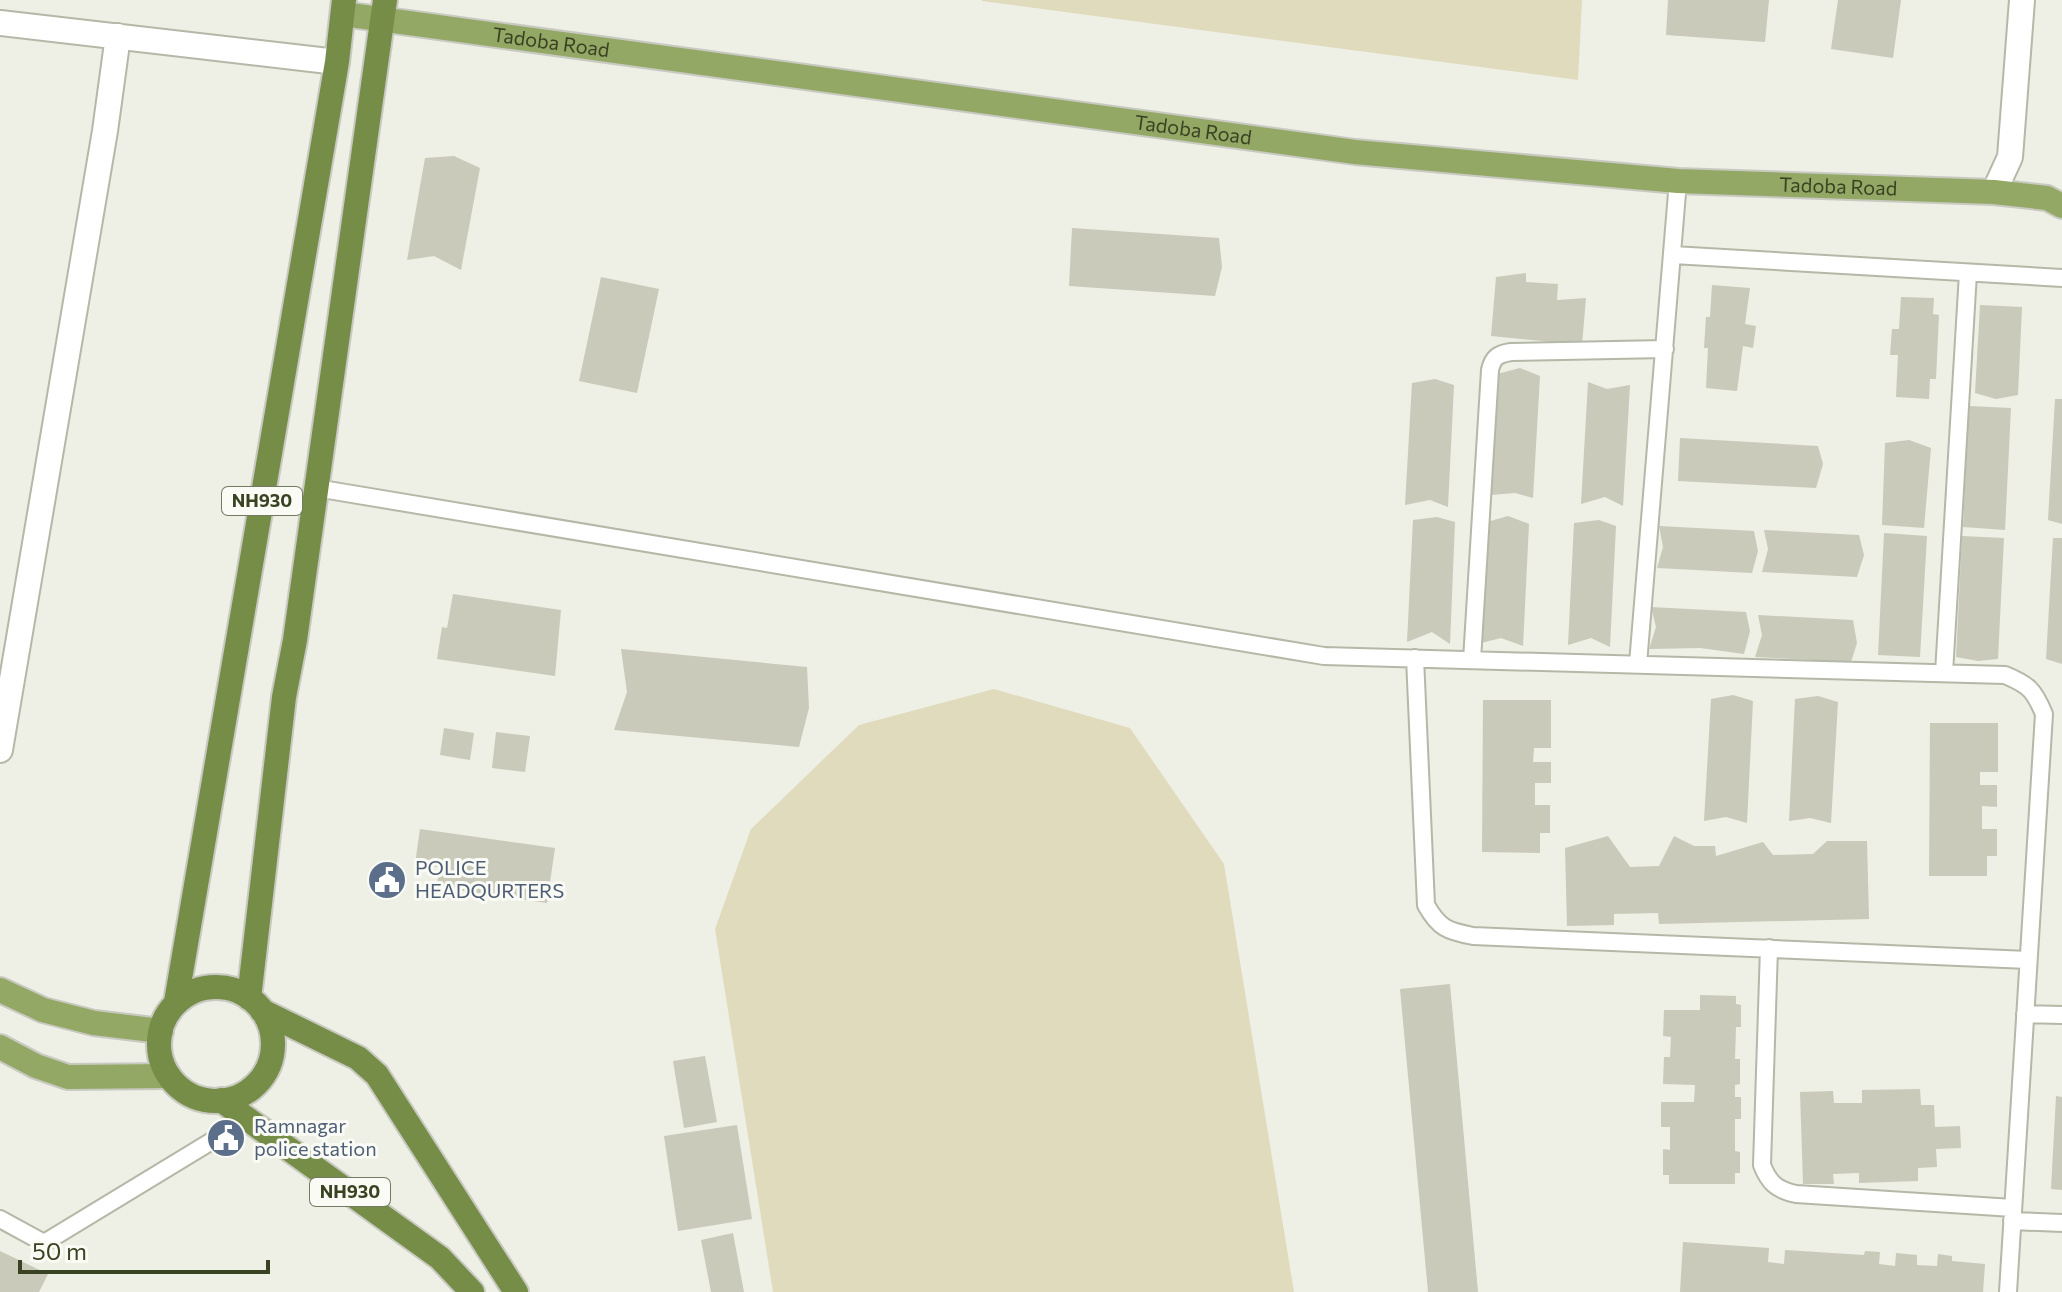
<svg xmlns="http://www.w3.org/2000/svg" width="2062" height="1292" font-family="Commissioner,sans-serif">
<rect width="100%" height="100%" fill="#eeefe5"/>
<path fill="#e1dbbd" d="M982,0H1582L1578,80L982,1Z
M994,689L1130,728L1224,864L1294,1292H773L715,929L751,829L859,725Z"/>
<path fill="#c9caba" d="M1668,0H1769L1765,42L1666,35Z
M1838,0H1901L1893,58L1831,49Z
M454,156L480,168L461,270L434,256L407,260L425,158Z
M1072,228L1219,238L1222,267L1215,296L1069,286Z
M1526,273V282L1558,284L1557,300L1586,298L1582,345L1491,336L1496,277Z
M601,277L659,289L637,393L579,381Z
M1712,285L1750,288L1745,324L1756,326L1753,348L1743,346L1737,391L1706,388L1708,348H1704L1706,317H1710Z
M1901,297L1934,298L1933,314L1939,315L1936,379H1930L1929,399L1896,397L1898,355H1890L1892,329H1899Z
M1980,305L2022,307L2018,395L1996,399L1975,393Z
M1520,368L1540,376L1533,498L1515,493L1491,495L1497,374Z
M1435,379L1454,385L1448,507L1430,500L1405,505L1412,383Z
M1588,382L1607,389L1630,385L1623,506L1605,497L1581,504Z
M2055,399H2062V524L2048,520Z
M1969,406L2011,408L2005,530L1963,527Z
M1680,438L1818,446L1823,464L1816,488L1678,481Z
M1909,440L1931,448L1924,528L1882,525L1885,443Z
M1508,516L1529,524L1523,646L1501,638L1481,643L1487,522Z
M1437,517L1455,522L1450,644L1432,632L1407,642L1413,520Z
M1599,520L1616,526L1610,647L1591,638L1568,645L1574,523Z
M1659,526L1754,531L1758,551L1752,573L1657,568L1663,547Z
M1764,530L1859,535L1864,555L1857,577L1762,572L1768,549Z
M1884,533L1927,536L1920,657L1878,655Z
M1962,536L2004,538L1998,659L1978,661L1956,657Z
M2053,538H2062V664L2046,659Z
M453,594L561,610L555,676L437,659L442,627L447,628Z
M1651,607L1746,612L1750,631L1744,654L1700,648L1649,649L1656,627Z
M1758,615L1853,620L1857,643L1851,662L1755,657L1762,635Z
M621,649L807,667L809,708L799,747L614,730L627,692Z
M1733,695L1753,701L1747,823L1726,817L1704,821L1711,699Z
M1818,696L1838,702L1831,823L1810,818L1789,821L1795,699Z
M1483,700H1551V748H1534L1533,762H1551V783H1535V805H1550V833H1540V853L1482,852Z
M1930,723H1998V772H1980V785H1997V807L1982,806V829H1997V856H1987V876H1929Z
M444,728L474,733L470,760L440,755Z
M496,732L530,736L525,772L492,768Z
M420,829L555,848L547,903L437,887L439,867L415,864Z
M1608,836L1630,867L1659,866L1674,836L1694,846H1715L1716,856L1763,842L1773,855L1813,854L1827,841H1867L1869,919L1659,924L1658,913L1614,914V925L1567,926L1565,848Z
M1450,984L1478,1292H1428L1400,989Z
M1700,995L1736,996V1004L1741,1005V1027H1736L1735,1059H1740V1084L1735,1085V1097H1741V1119H1735V1151L1740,1152V1173H1735V1184H1669V1175H1663V1149L1670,1150V1127H1661V1102H1694L1695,1085L1663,1084L1664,1057H1670L1671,1037L1663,1036L1664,1010H1700Z
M705,1056L717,1122L684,1128L673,1061Z
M1920,1089L1921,1105H1934L1935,1127L1960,1126L1961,1148L1936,1149L1937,1167L1918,1168V1181L1859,1183V1173L1833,1174L1834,1184H1803L1800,1092L1833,1091L1834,1103H1862V1090Z
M2056,1096L2062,1097V1190L2051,1189Z
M737,1125L752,1219L678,1231L664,1136Z
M733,1233L744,1292H711L701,1240Z
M1683,1242L1769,1248L1768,1262L1784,1264L1785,1250L1864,1255L1865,1251L1880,1252L1879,1264L1895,1266L1896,1253L1917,1255V1265L1937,1266L1938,1254L1952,1256V1261L1985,1264L1983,1292H1680Z
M0,1251L48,1274L39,1292H0Z"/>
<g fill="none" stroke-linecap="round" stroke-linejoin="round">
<defs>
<path id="service" d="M1673,255L2062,278
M316,488L1324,656L2005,675C2029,685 2034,690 2044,714L2008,1292
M1415,658L1426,905C1439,928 1447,931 1473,936L2028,960
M1472,660L1490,370C1493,357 1498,354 1511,352L1665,349
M1638,664L1678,181
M1944,673L1968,273
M1769,948L1762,1165C1769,1183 1777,1190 1796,1194L2013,1208
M2025,1014L2062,1015
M0,1219L44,1243L248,1119
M2012,1221L2062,1223"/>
<path id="minor" d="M0,23L337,62
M1994,192L2010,157L2022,0
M0,750L105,131L118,36"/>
<g id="primary">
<path id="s1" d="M343,14L1355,152L1678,181L1994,192L2047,198L2062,206"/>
<path d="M0,990L43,1010L94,1023L161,1031"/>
<path d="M0,1047L36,1066L68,1077L169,1076"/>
</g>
<path id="trunk" d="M159 1044a57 57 0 1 1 114 0a57 57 0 1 1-114 0Z
M249,998L284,697L295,640L385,0
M176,1002L337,62L344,0
M262,1011L358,1058L377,1075L516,1292
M221,1100L440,1258L472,1292"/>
</defs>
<use href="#service" stroke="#b4b8a7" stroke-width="20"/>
<use href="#minor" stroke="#b4b8a7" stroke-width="28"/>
<use href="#primary" stroke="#c8cac1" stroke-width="28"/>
<use href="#trunk" stroke="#c8cac1" stroke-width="28"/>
<use href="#service" stroke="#fff" stroke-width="16"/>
<use href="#minor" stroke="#fff" stroke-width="24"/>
<use href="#primary" stroke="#94a866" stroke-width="24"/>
<use href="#trunk" stroke="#768d48" stroke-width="24"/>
</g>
<defs>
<symbol id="civic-disc" viewBox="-11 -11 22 22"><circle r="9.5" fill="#5c6f8a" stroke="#fbfbf6"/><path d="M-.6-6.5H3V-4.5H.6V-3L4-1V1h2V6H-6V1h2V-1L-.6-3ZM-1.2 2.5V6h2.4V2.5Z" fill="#fff"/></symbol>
</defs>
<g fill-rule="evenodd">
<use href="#civic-disc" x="365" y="858" width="44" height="44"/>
<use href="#civic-disc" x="204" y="1116" width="44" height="44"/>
</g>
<g text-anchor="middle" stroke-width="6" stroke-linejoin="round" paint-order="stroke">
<g fill="#fbfbf6" stroke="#737a62" stroke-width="2">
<rect x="222" y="487" width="80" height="28" rx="6"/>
<rect x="310" y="1178" width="80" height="28" rx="6"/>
</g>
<g font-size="18" font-weight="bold" fill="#394322">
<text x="262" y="507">NH930</text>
<text x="350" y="1198">NH930</text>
</g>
<g font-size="20" fill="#394322" stroke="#fbfbf6">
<text dy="7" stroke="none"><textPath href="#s1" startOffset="210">Tadoba Road</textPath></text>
<text dy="7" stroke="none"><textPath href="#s1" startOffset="858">Tadoba Road</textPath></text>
<text dy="7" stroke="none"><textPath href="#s1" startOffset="1506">Tadoba Road</textPath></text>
</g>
<g font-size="20" fill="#4e5e75" stroke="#fbfbf6" text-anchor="start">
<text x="415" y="875">POLICE<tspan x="415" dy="23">HEADQURTERS</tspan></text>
<text x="254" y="1133">Ramnagar<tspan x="254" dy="23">police station</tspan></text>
</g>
</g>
<path d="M20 1260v12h248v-12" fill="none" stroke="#394322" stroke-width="4"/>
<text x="32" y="1260" font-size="24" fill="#394322" stroke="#fbfbf6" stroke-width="6" paint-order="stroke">50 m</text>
</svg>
